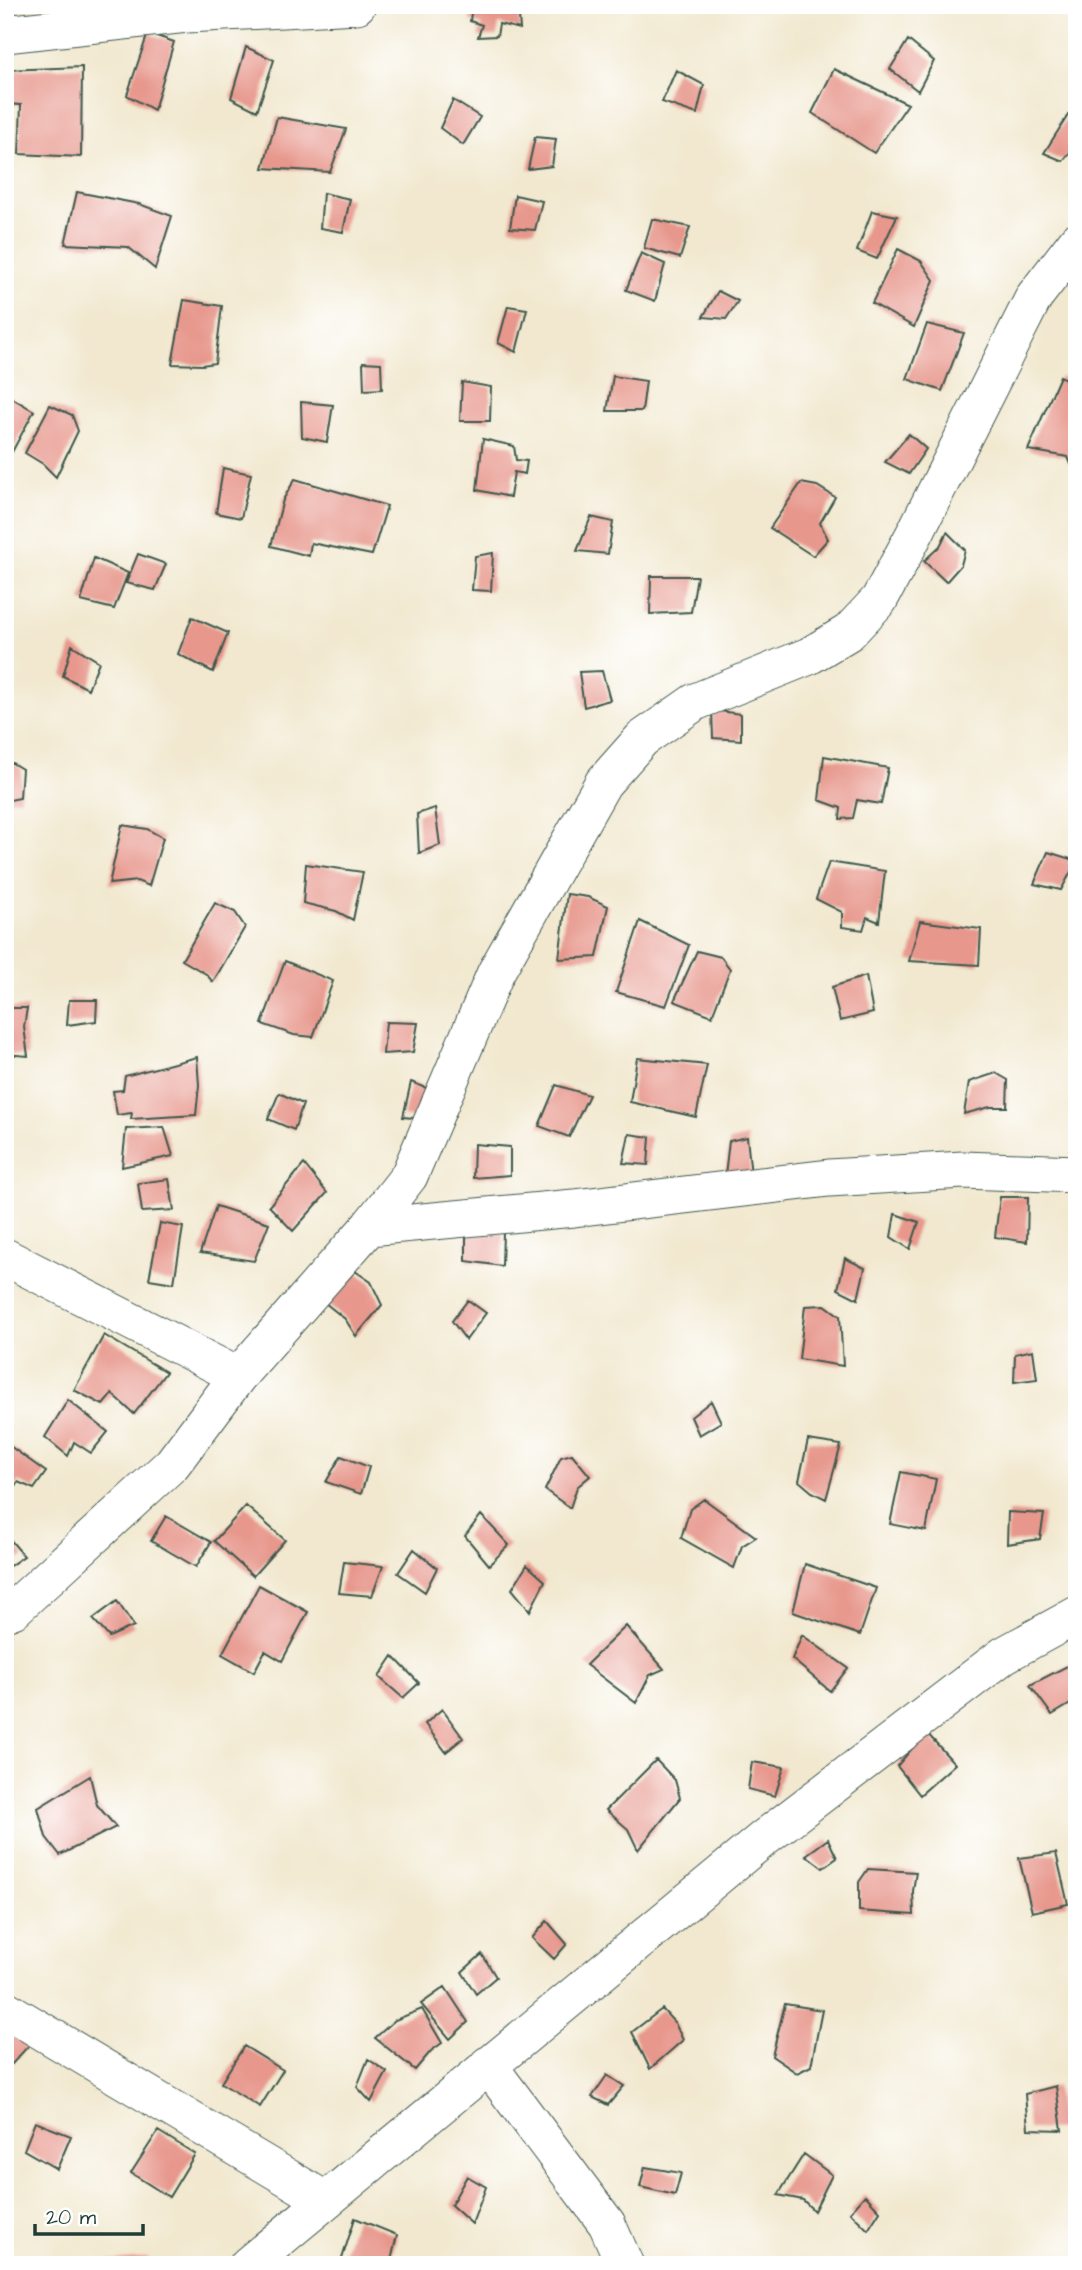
<svg xmlns="http://www.w3.org/2000/svg" width="1082" height="2270" font-family="'Architects Daughter',sans-serif">
<rect width="100%" height="100%" fill="#fff"/>
<filter id="ink" filterUnits="userSpaceOnUse"><feTurbulence type="fractalNoise" baseFrequency=".0143" numOctaves="2"/><feDisplacementMap in="SourceGraphic" scale="14" xChannelSelector="R" yChannelSelector="G"/><feConvolveMatrix kernelMatrix="1 2 1 2 8 2 1 2 1" color-interpolation-filters="sRGB"/></filter>
<filter id="wash" filterUnits="userSpaceOnUse"><feTurbulence type="fractalNoise" baseFrequency=".00686" numOctaves="4" result="noise"/><feDisplacementMap in="SourceGraphic" scale="28" xChannelSelector="R" yChannelSelector="G"/><feGaussianBlur stdDeviation="1.57" result="paint"/><feColorMatrix in="noise" values="0 0 0 0 0 0 0 0 0 0 0 0 0 0 0 0 0 1.4 0 .05"/><feComposite in="paint" operator="in"/></filter>
<g filter="url(#wash)">
<rect width="100%" height="100%" fill="#f1e8cf"/>
<g id="blocks">
<path fill="#e7978c" d="M472,5H518L520,29L499,24L497,36L478,37L482,25L470,21Z
M148,33L174,42L154,110L127,95Z
M908,40L934,61L918,91L890,69Z
M246,47L274,60L257,111L231,98Z
M82,67L81,157L19,154L21,105L5,104V70Z
M834,69L908,104L874,153L812,113Z
M676,70L704,85L697,114L662,102Z
M453,100L480,117L463,145L440,128Z
M1077,101V144L1063,161L1044,153Z
M277,117L346,129L330,172L263,168Z
M535,137L556,139L552,166L528,169Z
M77,192L139,204L172,216L155,269L128,247L65,244Z
M323,193L350,199L343,232L320,228Z
M515,195L542,201L535,230L510,228Z
M872,211L897,216L877,259L857,251Z
M652,219L690,227L680,258L644,248Z
M898,249L921,261L934,280L914,327L872,303Z
M641,253L665,264L655,301L626,290Z
M718,291L738,301L726,319L703,317Z
M184,300L222,306L215,363L202,365L172,364Z
M508,306L527,309L516,352L498,343Z
M927,324L964,333L942,391L907,379Z
M363,362L381,363L382,389L364,390Z
M613,376L646,381L642,411H607Z
M1060,376L1077,385V478L1068,457L1028,450Z
M462,382L491,387L490,421H460Z
M5,394L34,411L5,465Z
M301,402L333,405L327,442L302,437Z
M50,405L72,415L78,431L56,477L43,464L25,453Z
M909,434L926,449L909,474L885,462Z
M483,439L514,446L516,460L527,461L525,474L514,472L510,497L477,490Z
M223,468L251,474L241,518L216,513Z
M295,479L387,506L372,555L311,543L309,556L271,546L283,500Z
M801,483L817,486L835,497L820,523L828,539L813,556L770,528Z
M591,517L613,522L608,554L577,551Z
M947,532L965,550L961,565L946,582L924,561L940,546Z
M493,553L491,591L472,590L475,556Z
M138,554L166,564L155,590L126,583Z
M94,558L128,573L114,609L81,601Z
M651,576H697L691,612L650,614Z
M192,617L228,633L213,672L178,654Z
M72,645L99,662L88,689L63,676Z
M602,671L610,700L584,707L579,672Z
M712,710L741,714V740L713,738Z
M824,756L888,768L881,804L857,800L853,818L840,819L841,808L819,800Z
M5,763H12L22,769L20,798L5,801Z
M435,808L440,845L419,853L417,814Z
M122,825L147,829L163,838L149,886L137,881L109,884Z
M1048,852L1077,861L1061,890L1034,884Z
M829,862L885,871L879,922L867,917L863,930L842,927V912L816,899Z
M306,864L363,872L353,920L336,911L303,903Z
M567,894L588,897L608,906L597,957L559,959Z
M215,903L235,912L245,927L213,982L206,974L182,960Z
M640,921L689,945L666,1006L616,992Z
M920,921L981,929L979,965L909,961Z
M697,951L721,957L730,969L712,1016L674,1001Z
M285,961L333,981L313,1037L294,1035L262,1024Z
M866,976L873,1013L840,1021L832,987Z
M69,1000H97L96,1021L67,1025Z
M5,1008H27L24,1027L28,1056L5,1054Z
M386,1022L418,1023L413,1052L383,1054Z
M197,1057L199,1085L196,1115L131,1119L132,1113L117,1115L113,1091L123,1090L125,1076Z
M637,1058L707,1065L696,1117L630,1102Z
M996,1073L1008,1080L1007,1107H990L964,1114L969,1082Z
M411,1082L429,1089L424,1119L403,1117Z
M556,1085L589,1095L569,1137L539,1126Z
M279,1093L303,1104L294,1130L268,1119Z
M164,1127L173,1156L122,1167L126,1129Z
M629,1134L650,1137L648,1165L623,1163Z
M747,1137L751,1175H725L729,1141Z
M474,1144L510,1147V1175L473,1178Z
M304,1164L327,1193L293,1231L269,1206Z
M169,1179L174,1210L142,1212L138,1183Z
M1000,1197H1028L1027,1242L995,1237Z
M216,1206L269,1223L254,1261L200,1253Z
M895,1214L919,1222L910,1249L891,1237Z
M160,1223L183,1227L174,1283L149,1279Z
M503,1232L502,1266L466,1261V1235Z
M845,1258L865,1268L858,1299L838,1289Z
M355,1271L371,1282L382,1305L356,1336L345,1319L325,1303Z
M468,1300L486,1313L466,1340L452,1321Z
M825,1305L840,1316L843,1366L799,1359L805,1306Z
M104,1335L166,1372L134,1414L112,1394L103,1405L74,1390Z
M1033,1350L1037,1379L1014,1382L1015,1354Z
M68,1400L108,1432L91,1453L74,1442L68,1456L45,1437Z
M711,1401L721,1422L699,1435L691,1417Z
M808,1440L841,1445L826,1499L812,1492L799,1481Z
M7,1444L46,1472L34,1489L18,1482L10,1494L5,1490V1447Z
M572,1454L590,1476L577,1487L570,1508L545,1490L561,1457Z
M341,1456L369,1467L361,1494L326,1482Z
M901,1472L936,1479L926,1531L890,1524Z
M704,1499L756,1537L742,1546L734,1568L681,1538L690,1509Z
M246,1506L285,1540L253,1576L214,1541Z
M1008,1512L1044,1514L1040,1539L1007,1544Z
M481,1515L509,1545L489,1565L465,1536Z
M166,1516L211,1542L196,1567L151,1541Z
M8,1537L24,1556L5,1569V1538Z
M414,1549L437,1568L425,1592L398,1573Z
M344,1562L383,1566L372,1596L339,1593Z
M805,1564L876,1588L860,1635L793,1612Z
M527,1565L545,1581L530,1611L512,1589Z
M259,1585L308,1612L282,1661L265,1651L254,1672L222,1654Z
M117,1601L134,1626L109,1637L93,1619Z
M626,1626L664,1669L650,1675L636,1703L586,1665Z
M802,1635L848,1668L830,1691L792,1659Z
M393,1656L419,1683L403,1698L379,1677Z
M1071,1664L1077,1673V1700L1052,1715L1030,1685Z
M442,1709L463,1738L446,1752L425,1724Z
M926,1732L955,1764L920,1795L897,1766Z
M656,1760L675,1780L680,1798L638,1850L628,1829L606,1810Z
M752,1762L784,1767L775,1796L748,1789Z
M90,1776L97,1805L116,1827L60,1855L46,1837L38,1808Z
M828,1839L837,1858L823,1868L806,1855Z
M1056,1853L1068,1904L1032,1912L1019,1858Z
M868,1869L916,1872L913,1891L914,1915L859,1911V1882Z
M547,1921L567,1944L554,1959L532,1938Z
M482,1954L496,1977L476,1994L462,1972Z
M445,1987L468,2022L450,2039L421,2004Z
M785,2004L822,2010L811,2066L797,2073L772,2056Z
M422,2009L442,2043L431,2051L415,2070L375,2038L395,2020Z
M662,2009L675,2023L683,2040L650,2069L632,2032Z
M5,2026L30,2044L12,2064L5,2059Z
M244,2046L283,2070L260,2107L221,2083Z
M368,2059L387,2072L371,2102L357,2087Z
M607,2075L624,2086L608,2105L592,2097Z
M1056,2086L1062,2130L1028,2129L1025,2094Z
M35,2122L71,2136L57,2169L24,2150Z
M158,2131L195,2154L169,2197L131,2173Z
M804,2154L832,2175L814,2211L803,2200L778,2195Z
M645,2167L681,2173L675,2195L640,2187Z
M467,2176L486,2187L472,2224L451,2205Z
M865,2195L880,2211L868,2230L850,2212Z
M355,2218L397,2235L390,2265H340Z
M148,2258L146,2265H102V2262Z"/>
</g>
</g>
<g filter="url(#ink)">
<use href="#blocks" fill-opacity="0" stroke="#3e574b" stroke-width="2"/>
<g fill="none" stroke-linecap="round" stroke-linejoin="round">
<defs>
<path id="street" d="M5,34L187,14L357,5
M369,1227L574,1208L829,1178L963,1170L1077,1174
M5,1257L238,1376
M5,1613L13,1610L172,1464L238,1376L369,1227L409,1176L496,972L603,783L642,739L695,702L809,656L849,632L879,600L915,533L1034,297L1077,241
M5,2009L325,2200
M488,2065L607,2224L625,2265
M248,2265L763,1839L1004,1655L1077,1615"/>
</defs>
<use href="#street" stroke="#3e574b" stroke-width="39"/>
<use href="#street" stroke="#fff" stroke-width="37"/>
</g>
</g>
<rect width="1082" height="2270" fill="none" stroke="#fff" stroke-width="28"/>
<path d="M35 2224v10h108v-10" fill="none" stroke="#1f3d34" stroke-width="3.5"/>
<text x="46" y="2224" font-size="21" fill="#1f3d34" stroke="#ffffff" stroke-width="5" paint-order="stroke">20 m</text>
</svg>
